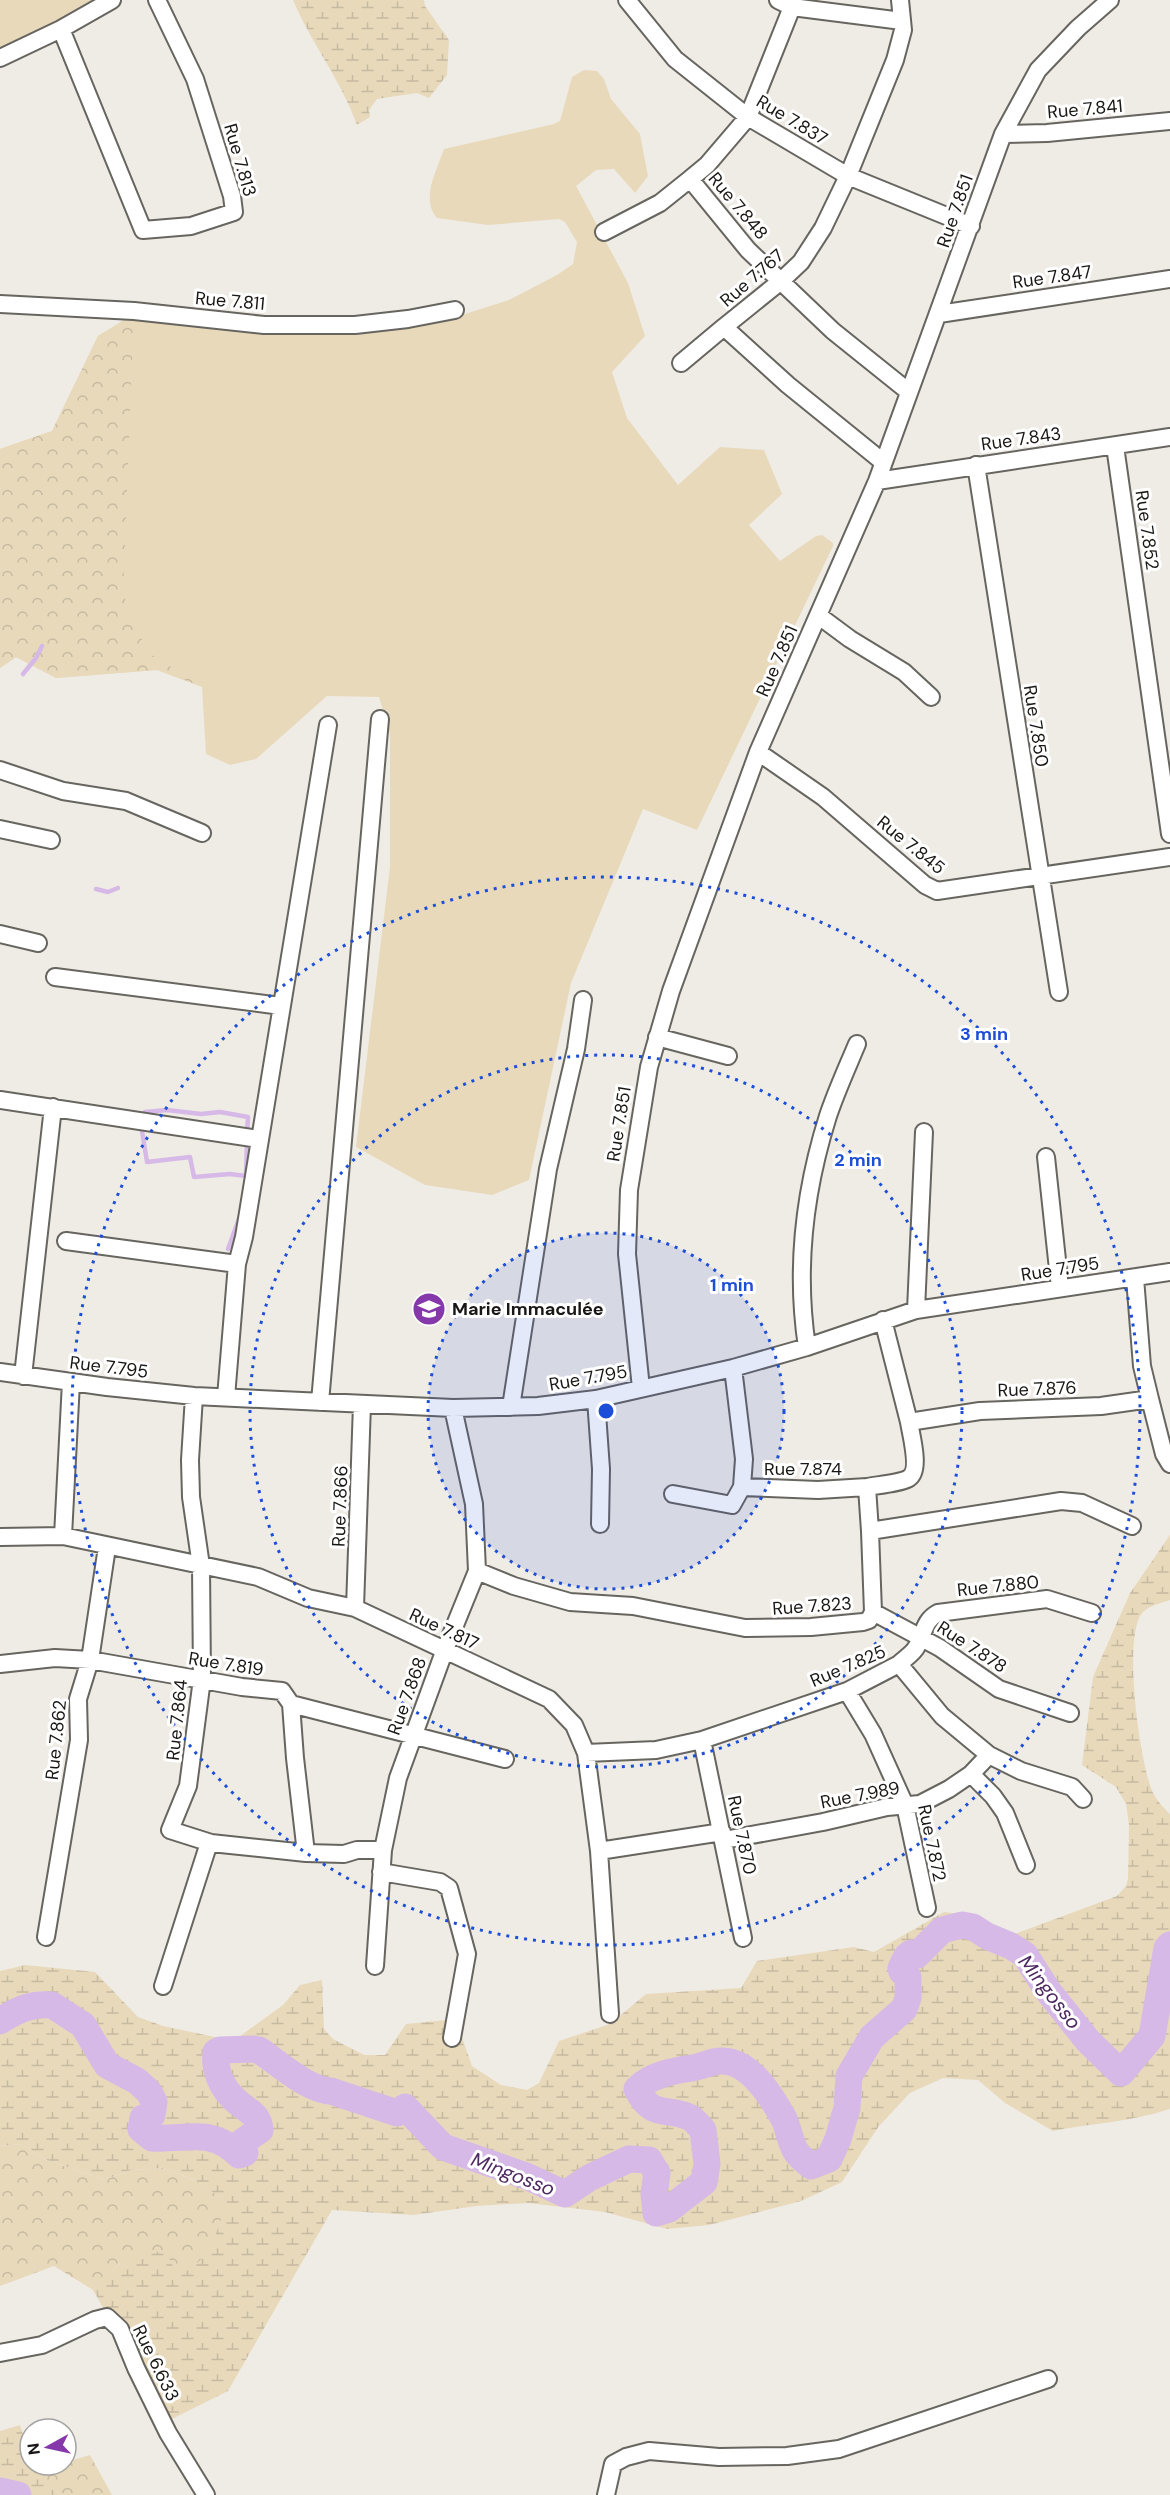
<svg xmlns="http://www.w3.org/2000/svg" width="1170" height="2495" font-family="'DM Sans',sans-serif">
<defs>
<pattern id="forest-crowns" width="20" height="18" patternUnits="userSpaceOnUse" patternTransform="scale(1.5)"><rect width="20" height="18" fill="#e8d9bb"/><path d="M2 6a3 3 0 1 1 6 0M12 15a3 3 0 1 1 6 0" fill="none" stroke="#c6baa0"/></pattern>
<pattern id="wetland-marsh" width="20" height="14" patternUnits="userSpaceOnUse" patternTransform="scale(1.5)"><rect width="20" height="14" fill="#e8d9bb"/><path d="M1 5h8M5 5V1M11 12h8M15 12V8" fill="none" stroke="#c6baa0"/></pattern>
</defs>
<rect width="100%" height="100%" fill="#efece6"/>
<path fill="#e8d9bb" d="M0,0H112L0,56Z
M584,70L597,71L604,79L611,99L640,134L648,176L635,193L614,169L596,170L576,186L628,283L645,336L612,372L627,418L678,485L720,447L764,450L782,494L749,525L780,561L816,536L822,535L833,543V546L697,830L643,809L571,983L529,1180L492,1195L425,1185L356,1147L390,867V734L379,697L327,696L256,759L230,765L206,754L202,687L157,670L56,678L16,657L0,668V449L52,431L98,336L134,314L392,328L446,320L509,300L557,275L573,264L577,242L565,222L559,219L488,225L437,218C420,199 437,170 444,149L554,124L560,121L572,77Z"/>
<path fill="url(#forest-crowns)" d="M134,314L123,594L147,652L203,687L157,670L56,678L16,657L0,668V449L52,431L98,336Z
M22,2144L44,2159L104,2180L131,2170L164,2168L197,2181L228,2202C220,2224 207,2270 180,2275C169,2277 133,2266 120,2263L93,2290L54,2266L0,2286V2146Z
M90,2455L112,2495H60L34,2470L54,2465H66V2462Z"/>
<path fill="url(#wetland-marsh)" d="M293,0H424L425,6L449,40L447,75L429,98L417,93L377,99L369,110L370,117L357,125C341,80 311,43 293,0Z
M1170,1535V1600C1159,1604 1145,1606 1139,1618C1125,1651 1139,1754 1151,1788C1155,1799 1162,1806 1170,1814V2109C1132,2122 1092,2123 1053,2131L1005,2103L978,2080L943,2078L910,2093L879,2126L842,2182L801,2201L709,2225L667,2229L605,2212L528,2203L477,2206L413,2215L332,2210L228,2391L168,2421L93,2290C118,2265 127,2250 165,2252L178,2275C208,2265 218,2230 227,2202L197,2181L164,2168L131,2170L104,2180L44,2159L22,2144L0,2146V1971L25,1965L95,1972L138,2017L163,2026L229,2040L236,2039L283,2005L300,1985L322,1980L324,2029L333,2039L364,2055H385L406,2024L446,2020L458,2026L472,2066L501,2085L527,2090L539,2083L559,2041L610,2024L646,1994L741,1988L757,1961L854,1947L874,1952L944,1912L977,1916L998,1934L1012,1935L1117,1896L1126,1886L1128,1879L1129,1825L1126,1804L1116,1787L1082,1765L1093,1677L1130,1593Z
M20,2425L30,2458V2465L60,2495H0V2431Z"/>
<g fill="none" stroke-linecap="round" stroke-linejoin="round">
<path stroke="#d6b9e7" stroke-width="4.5" d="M23,674L36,658L42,646
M96,889L108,892L118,888
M141,1117L145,1112L167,1110L201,1114L220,1112L248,1117L247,1133
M141,1125L147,1162L190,1157L194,1177L230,1174L246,1176
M246,1175L247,1142
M228,1249L240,1216"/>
<path stroke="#d6b9e7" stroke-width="27" d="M0,2021C16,2010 32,2003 52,2005L83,2025L107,2065L137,2081L149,2092L154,2102L152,2115L143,2118L141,2129L152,2138C187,2140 211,2127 239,2155L245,2153L242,2142L260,2130C259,2113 245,2110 234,2099C221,2087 214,2069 216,2052L220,2050L254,2049L259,2050C278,2063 308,2090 331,2091L397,2113L405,2107L443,2147L526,2176L565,2194L589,2178L629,2159L649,2160L657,2173L654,2194L656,2213L669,2209L704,2182L707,2164L703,2130C699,2126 694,2119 689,2117C665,2107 652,2119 637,2089C651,2075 672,2071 692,2068C702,2067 712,2060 723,2061C751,2062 772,2097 784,2119C789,2129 790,2144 797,2153C801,2158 806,2162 811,2166L829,2159L838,2139L847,2108L849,2076L872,2037L904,2009L908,1998V1977L902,1972L901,1968L907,1956L911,1953L917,1955L942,1930L962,1925L973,1927L987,1936L1011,1946L1025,1955L1048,1991L1088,2041L1121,2073L1152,2036L1167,1948L1170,1945
M0,2491L18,2495"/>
<defs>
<path id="street" d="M627,0L675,59L748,117L848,176L971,226
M778,0L792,7L902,21
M792,7L748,117L707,165L690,179L748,250L833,331L909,392
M61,29L143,230L191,226L234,212L232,196L195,79L157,0
M0,58L61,29L112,0
M1003,134L1047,133L1170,121
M604,232L660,203L690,179
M0,304L134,311L264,325H355L408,319L455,310
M939,314L1170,279
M681,363L724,327
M1115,446L1170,834
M883,462L788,385L724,327L781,281L801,262L823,228L848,176L895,60L903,30L900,0
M976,465L1059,992
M877,481L1170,437
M819,616L850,639L904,672L931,697
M758,752L823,797L925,885L937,891L1170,857
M0,770L63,791L126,801L202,833
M0,829L51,840
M0,934L38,943
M55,977L281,1006
M657,1037L728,1056
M0,1100L259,1139
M1046,1157L1060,1288
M66,1241L237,1264
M916,1310L924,1132
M883,1320L909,1422L980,1411L1101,1406L1150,1399L1142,1366L1135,1278
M807,1347C795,1268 804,1192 828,1116C836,1092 847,1068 857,1044
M733,1368L744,1459L742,1487L818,1490L867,1487L870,1531
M0,1372L107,1387L194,1396L453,1408L538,1406L596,1399L733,1368L807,1347L916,1310L1170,1272
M23,1376L53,1107
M641,1388L627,1254L629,1190L649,1067L671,991L758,752L877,481L1003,134L1038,70L1078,28L1110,0
M194,1396L190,1460L191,1497L201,1566L202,1679L188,1786L170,1830L211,1843L306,1853L344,1854L357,1850H383
M226,1397L237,1264L244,1237L328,725
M596,1399L601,1469L600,1524
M1150,1399L1164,1454L1170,1464
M320,1402L380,719
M511,1407L548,1169L576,1049L583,1000
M867,1487C877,1485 902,1483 909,1478C921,1470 911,1435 909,1422
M673,1494L732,1505L742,1487
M63,1536L71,1382
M0,1537L63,1536L258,1577L308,1598L355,1608L549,1699L574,1725L586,1753L599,1851L610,2014
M477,1571L514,1586L570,1602L633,1606L745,1628L811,1627L863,1622L869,1620L873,1612L870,1531L1061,1501L1082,1503L1132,1526
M355,1608L362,1404
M873,1612L940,1648L999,1689L1070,1713
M0,1664L55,1658L90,1660L242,1687L282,1691L291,1704L295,1758L306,1853
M899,1664C904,1659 914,1653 917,1646C924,1634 924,1620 938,1613L1047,1599L1092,1613
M847,1691L873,1734L905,1805L927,1908
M291,1704L505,1759
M702,1740L743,1938
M586,1753L656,1750L702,1740L847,1691L899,1664L942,1716L989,1755L1021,1771L1072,1787L1083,1799
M971,1774L993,1796L1005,1813L1026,1865
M724,1840L823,1822L887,1807L920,1804L949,1789L971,1774L989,1755
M599,1851L722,1832
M381,1872L440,1882L449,1888L467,1954L452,2038
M46,1937L79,1740L78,1699L90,1660L107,1547
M375,1966L383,1850L398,1778L444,1652L477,1571L474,1504L453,1408
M163,1986L207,1849L211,1843
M0,2353L42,2345L95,2320L107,2317L120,2329L136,2368L168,2433L206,2495
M606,2495L613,2464L626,2457L649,2451L719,2457L787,2456L839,2449L1048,2379"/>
</defs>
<use href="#street" stroke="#67655f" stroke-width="20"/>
<use href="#street" stroke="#fff" stroke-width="16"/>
</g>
<circle cx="606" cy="1411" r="178" fill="#1d4ed8" fill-opacity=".12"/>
<g fill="none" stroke="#1d4ed8" stroke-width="3" stroke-dasharray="3 6">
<circle cx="606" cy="1411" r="178"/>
<circle cx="606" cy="1411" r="356"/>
<circle cx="606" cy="1411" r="534"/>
</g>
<defs>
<symbol id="school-disc" viewBox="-11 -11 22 22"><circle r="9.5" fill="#8538a9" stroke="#fff"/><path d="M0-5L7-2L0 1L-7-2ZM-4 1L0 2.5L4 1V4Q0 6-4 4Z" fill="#fff"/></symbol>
</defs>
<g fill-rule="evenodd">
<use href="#school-disc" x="410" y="1290" width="38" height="38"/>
</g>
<g text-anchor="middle" stroke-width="6" stroke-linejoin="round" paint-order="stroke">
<g font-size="18" fill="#181715" stroke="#fff">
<text transform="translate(1085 109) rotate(-5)" y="6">Rue 7.841</text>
<text transform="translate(792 120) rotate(31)" y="6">Rue 7.837</text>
<text transform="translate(240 160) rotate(74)" y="6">Rue 7.813</text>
<text transform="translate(738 206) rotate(50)" y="6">Rue 7.848</text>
<text transform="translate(955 211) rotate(-71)" y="6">Rue 7.851</text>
<text transform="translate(1052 277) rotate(-8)" y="6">Rue 7.847</text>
<text transform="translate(752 278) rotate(-41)" y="6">Rue 7.767</text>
<text transform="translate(230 301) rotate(5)" y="6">Rue 7.811</text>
<text transform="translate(1021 439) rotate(-8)" y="6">Rue 7.843</text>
<text transform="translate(1147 530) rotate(82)" y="6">Rue 7.852</text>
<text transform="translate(777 661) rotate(-66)" y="6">Rue 7.851</text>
<text transform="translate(1036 726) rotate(81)" y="6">Rue 7.850</text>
<text transform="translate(911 845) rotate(39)" y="6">Rue 7.845</text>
<text transform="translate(619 1124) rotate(-81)" y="6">Rue 7.851</text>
<text transform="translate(1060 1269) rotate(-9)" y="6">Rue 7.795</text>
<text transform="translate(109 1367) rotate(7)" y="6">Rue 7.795</text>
<text transform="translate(588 1378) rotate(-10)" y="6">Rue 7.795</text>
<text transform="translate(1037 1389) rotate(-2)" y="6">Rue 7.876</text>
<text x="803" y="1475">Rue 7.874</text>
<text transform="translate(340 1506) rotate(-88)" y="6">Rue 7.866</text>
<text transform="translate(998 1586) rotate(-6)" y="6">Rue 7.880</text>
<text transform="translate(812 1606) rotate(-4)" y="6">Rue 7.823</text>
<text transform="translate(444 1629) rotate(25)" y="6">Rue 7.817</text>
<text transform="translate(972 1647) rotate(33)" y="6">Rue 7.878</text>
<text transform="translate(226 1664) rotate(9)" y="6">Rue 7.819</text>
<text transform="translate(848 1666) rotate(-23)" y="6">Rue 7.825</text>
<text transform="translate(407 1696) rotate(-70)" y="6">Rue 7.868</text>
<text transform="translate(177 1720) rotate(-84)" y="6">Rue 7.864</text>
<text transform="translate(56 1740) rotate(-84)" y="6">Rue 7.862</text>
<text transform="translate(860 1795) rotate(-11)" y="6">Rue 7.989</text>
<text transform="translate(742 1835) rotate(78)" y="6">Rue 7.870</text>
<text transform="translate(932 1843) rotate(78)" y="6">Rue 7.872</text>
<text transform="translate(156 2363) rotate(64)" y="6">Rue 6.633</text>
</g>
<g font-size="18" font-weight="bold" fill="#181715" stroke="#fff" text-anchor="start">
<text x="452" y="1315">Marie Immaculée</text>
</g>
<g font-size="20" font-style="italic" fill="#4e2961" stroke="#fff">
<text transform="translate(1050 1992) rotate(52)" y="7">Mingosso</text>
<text transform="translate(513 2174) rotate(21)" y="7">Mingosso</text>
</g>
</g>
<circle cx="606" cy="1411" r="9" fill="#1d4ed8" stroke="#fff" stroke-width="3"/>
<g font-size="18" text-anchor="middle" font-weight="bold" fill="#1d4ed8" stroke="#fff" stroke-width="6" stroke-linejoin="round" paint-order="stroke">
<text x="984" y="1040">3 min</text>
<text x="858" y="1166">2 min</text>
<text x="732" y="1291">1 min</text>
</g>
<g transform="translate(48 2447) rotate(262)"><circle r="28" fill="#ffffff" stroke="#a3a2a1" stroke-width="1.5"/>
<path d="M0-4.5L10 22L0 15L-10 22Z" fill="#8538a9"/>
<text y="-9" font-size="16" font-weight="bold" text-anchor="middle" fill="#181715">N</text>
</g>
</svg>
